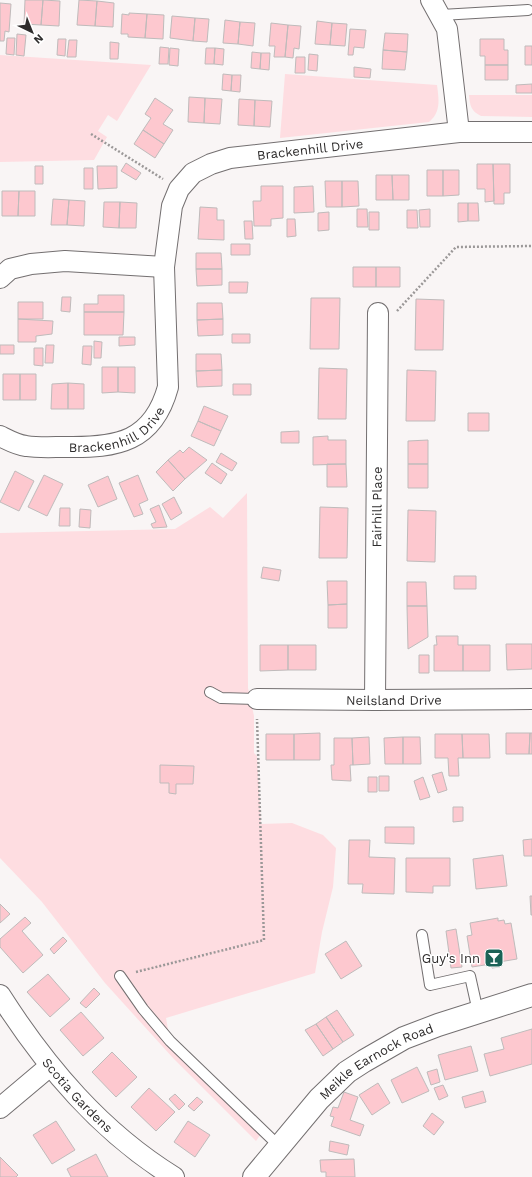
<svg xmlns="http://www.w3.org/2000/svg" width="532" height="1177" font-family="'Work Sans',sans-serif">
<rect width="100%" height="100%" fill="#f9f5f5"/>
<path fill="#fedde1" d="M0,55L151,65L117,121L108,115L98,131L107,137L94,160L0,162Z
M285,74L437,85C439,100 441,112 429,122L280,138Z
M469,95H532V117L481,116C471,111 470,106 469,95Z
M247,493L248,688L254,716V753L257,756L261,824L292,823L323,835L336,848L333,887L322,932L315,973L166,1018L170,1041L263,1131L256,1141L173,1058L105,983L42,902L0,858V533L175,529L210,507L223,518Z"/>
<path fill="#fdc8cf" stroke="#bfbbbb" d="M25,0H43L41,25L24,24Z
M43,0L60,1L59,26L41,25Z
M79,0L97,1L95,26L77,25Z
M97,1L114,3L113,27L95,26Z
M0,3L11,4L9,32L5,31L4,41H0Z
M129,13L147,14L145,38L128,37V34H121L122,14L129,15Z
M147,14L164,15L163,39L145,38Z
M172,16L195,18L193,41L170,38Z
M195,18L209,19L207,42L193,41Z
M225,20L240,22L238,44L223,43Z
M317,21L332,23L330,45L315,44Z
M240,22L255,23L253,46L238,44Z
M271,23L288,25L285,57H274L275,46H269Z
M332,23L347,24L345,46L330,45Z
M288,25L301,26L299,49L294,48L293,58L285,57Z
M350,29L366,30L364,48L354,47L353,55H348Z
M385,33L408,34L407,52L383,50Z
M17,34L26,35L24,56L16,55Z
M7,38H15L14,55L6,54Z
M58,39H66L65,56L57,55Z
M480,39H504V50H508V65H485V56H480Z
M69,40H77L76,57H67Z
M110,42L119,43L118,59H110Z
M525,46H532V65H525Z
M160,47L169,48L168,64H159Z
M170,48L179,49L178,66L169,65Z
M206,48H215L214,64H205Z
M215,48L224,49L223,65L214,64Z
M383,50L407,52L405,70L382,69Z
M252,52L261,53L260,69L251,68Z
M261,53H270L269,70L260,69Z
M309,54L318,55L317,71L308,70Z
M296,57H305V73H295Z
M485,65H508V80H485Z
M354,67L371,69L370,78L354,77Z
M223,74L232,75L231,91L222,90Z
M232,75H241L240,92L231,91Z
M532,84V93H516V85Z
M189,97L205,98L204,123L188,122Z
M155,98L173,110L163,124L173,130L164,144L143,130L151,118L145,114Z
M205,98L222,99L220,124L204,123Z
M239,99L255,100L254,126L238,125Z
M255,100L272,101L270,127L254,126Z
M143,130L164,144L155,158L134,144Z
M126,163L141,173L136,180L121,171Z
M477,164H493L494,201L485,202V189H477Z
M493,164H510V193H504V204H494Z
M35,166H43V184H35Z
M97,166H117V188L98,189Z
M84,168H93V189H84Z
M427,170H443V196H427Z
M443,170H459V195L443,196Z
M376,175H392L393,200H376Z
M392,175H409V200H393Z
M325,181H342V207H326Z
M342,181H358L359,206L342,207Z
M261,186H283V218L271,219V226H254L253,201H261Z
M313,186L314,212L294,213V187Z
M2,191H19L18,216H2Z
M19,191H35V216H18Z
M53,199L69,200L67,225H51Z
M69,200L85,201L84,226L67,225Z
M104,202H120L119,228L103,227Z
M120,202L137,203L136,228H119Z
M458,203H468V221L458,222Z
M468,203H478L479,221H468Z
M200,207L217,208V220H224V240L198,239Z
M357,209H367L368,227H357Z
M430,209V227H420L419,210Z
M407,210H417L418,228H407Z
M329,212V230L318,231V213Z
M369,212H379V230H369Z
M287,219H295L296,236L287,237Z
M244,221H252L253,239H245Z
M231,244H250V255H231Z
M196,253H221L222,269H196Z
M353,267H376V287H353Z
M376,267H400V287H376Z
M196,269H222V285L197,286Z
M229,282H248L247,293H229Z
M98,295H124V312H84V304H98Z
M62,297H71L70,312L61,311Z
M311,298H340L339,349H310Z
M416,299L444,300L443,350H415Z
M18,302H43V319H18Z
M197,303H222L223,319L197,320Z
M84,312H124L123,335H84Z
M18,319L53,321L52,334L36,336V342H18Z
M223,319V335L198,336L197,320Z
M232,334H250V343H232Z
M119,337H135V345L119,346Z
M94,341L102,342L101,358H94Z
M0,345H14V354H0Z
M46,345H54L53,363H45Z
M83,346H92L91,365L82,364Z
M34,348H43V366L34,365Z
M196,354H221L222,370L196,371Z
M102,367H118V392L102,393Z
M118,367H135V393L118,392Z
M319,368L347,369L346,419H318Z
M222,370V386L197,387L196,371Z
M407,370L436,371L435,421H406Z
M3,374H20V400H3Z
M20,374H36V400H20Z
M68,383V409H51L52,384Z
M68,383L84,384V409H68Z
M233,384H251V395H233Z
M204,406L228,416L221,431L198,421Z
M468,413H489V431H468Z
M198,421L221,431L214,446L191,436Z
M299,431V443H281V432Z
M328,436V440H346V464L313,465V437Z
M428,440V464H408V441Z
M189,447L207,460L185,479L168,460L180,450L183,453Z
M221,453L237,463L232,471L216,462Z
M168,460L185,479L173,491L156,472Z
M212,463L227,474L221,484L205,473Z
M327,464H346L347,487H327Z
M408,464H428V488H408Z
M15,471L34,481L19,511L0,502Z
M44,475L63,484L47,516L28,507Z
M138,475L148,500L139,504L143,514L134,517L119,483Z
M108,476L117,499L98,507L88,485Z
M174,497L182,513L171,520L162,504Z
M159,505L167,527L153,528L151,524L156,522L150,509Z
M320,507L348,508L347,558H319Z
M60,508H70V526H59Z
M80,509L91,510L90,528L79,527Z
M408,510L436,511L435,562L407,561Z
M263,567L281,570L279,581L261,578Z
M454,576H476V589H454Z
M327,581H347V604L328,605Z
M407,582H426L427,606H407Z
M347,604V628H328V605Z
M407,606H427L428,637L408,649Z
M436,636H458V645H463V671H434V645H437Z
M506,644H532V669L507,670Z
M260,645H288V670L260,671Z
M288,645H316V670H288Z
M463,645H490V671H463Z
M419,655H429V673H419Z
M320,733V760H294V734Z
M506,733H530L529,754H506Z
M530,733H532V754H529Z
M266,734H294V760H266Z
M435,734H462L463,758H458L459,776H449L448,758H435Z
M462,734H489L490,758H463Z
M369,737L370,764L353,765L352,738Z
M403,737V764H385L384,738Z
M403,737H420L421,764H403Z
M334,738H352L353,765H350L351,781L332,780L331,765H334Z
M160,765L194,766L193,784H176V794L169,793V783H160Z
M442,772L447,790L438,793L432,775Z
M379,776H389V791H379Z
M368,777H377V792H368Z
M423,777L430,797L420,800L414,781Z
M453,807H463V821L453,822Z
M385,827H414V844L385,843Z
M532,839V856H524L523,840Z
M349,840H370L369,857L395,858L394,894L362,893L363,884H348Z
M503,855L507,886L476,889L473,859Z
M406,858H450V886H433V893L406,892Z
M530,896H532V915H531Z
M0,904L10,914L0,923Z
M25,917L31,923L22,931L43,955L23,973L0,947V939Z
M498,918V921L504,920L505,924L511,923L517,959L499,962L500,967L492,968L491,964L472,967L467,936L472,935L470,923Z
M456,929L462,967L451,968L446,931Z
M63,937L67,941L54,954L50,949Z
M346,941L362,966L341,979L325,954Z
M48,974L70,999L50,1017L27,992Z
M94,988L100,994L86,1008L80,1003Z
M337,1010L354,1035L343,1042L326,1017Z
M81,1012L104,1038L83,1056L60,1030Z
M326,1017L343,1042L333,1049L316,1024Z
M316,1024L333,1049L323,1056L305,1030Z
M532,1029V1064L490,1076L484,1054L504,1049L501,1038Z
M471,1046L478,1071L445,1080L438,1055Z
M112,1052L137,1077L116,1097L92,1072Z
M417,1067L429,1091L402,1103L391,1080Z
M437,1069L440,1082L431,1085L427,1072Z
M378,1083L390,1103L372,1115L359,1095Z
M443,1085L448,1096L439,1100L434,1088Z
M149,1088L175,1112L156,1131L131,1107Z
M483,1091L486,1102L465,1108L462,1097Z
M344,1092L358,1097L350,1120L364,1125L360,1136L331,1126L334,1117L330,1116L333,1107L338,1108Z
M175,1094L185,1104L179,1110L169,1099Z
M197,1097L203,1102L194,1111L188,1106Z
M432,1113L444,1122L434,1135L423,1126Z
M56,1121L75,1150L52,1164L33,1135Z
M188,1121L210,1135L195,1157L174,1142Z
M330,1141L349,1145L347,1155L329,1151Z
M96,1154L108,1177H71L67,1169Z
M0,1157L18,1175L16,1177H0Z
M354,1159L355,1177H326V1172H321L320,1160Z"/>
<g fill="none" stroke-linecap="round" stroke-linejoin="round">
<defs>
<path id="lane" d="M441,15L528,10
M210,692L221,698L257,699
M422,935L430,985L470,976L478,1012
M120,976L143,1009L170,1041L279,1146"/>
<g id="street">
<path d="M431,0L447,29L459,132"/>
<path d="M0,278L10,269L31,264L65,261L164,267"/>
<path id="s1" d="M0,436C8,440 17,445 26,446C38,448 53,447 66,447C117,448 153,442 168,387L164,267L172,206L179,189L193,173L211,164L230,158L459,132H532"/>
<path id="s2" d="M257,699L375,700L532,699"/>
<path id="s3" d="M375,700L378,313"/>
<path id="s4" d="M0,995C46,1067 101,1132 174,1177"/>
<path d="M0,1108L50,1066"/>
</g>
<g id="secondary">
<path id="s5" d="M254,1177L319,1099L347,1072L364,1061L404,1038L438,1025L532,995"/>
</g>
</defs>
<use href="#lane" stroke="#736f70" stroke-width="12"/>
<use href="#street" stroke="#736f70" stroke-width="22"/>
<use href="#secondary" stroke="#736f70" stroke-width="24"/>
<path stroke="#9b9898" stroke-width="2.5" stroke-dasharray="2 2" stroke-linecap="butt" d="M91,134L163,179
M397,311L456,247L532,246
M136,972L264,940L257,719"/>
<use href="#lane" stroke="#fff" stroke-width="10"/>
<use href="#street" stroke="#fff" stroke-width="20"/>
<use href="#secondary" stroke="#fff" stroke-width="22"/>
</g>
<defs>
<symbol id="bar-square" viewBox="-11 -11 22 22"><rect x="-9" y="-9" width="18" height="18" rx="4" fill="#1b6256" stroke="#fff"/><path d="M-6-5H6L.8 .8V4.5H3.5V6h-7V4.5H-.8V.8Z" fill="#fff"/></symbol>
</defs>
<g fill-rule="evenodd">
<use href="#bar-square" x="483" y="947" width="22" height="22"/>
</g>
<g text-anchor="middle" stroke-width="3" stroke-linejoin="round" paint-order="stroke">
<g font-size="13" fill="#2e2c2c" stroke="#fff">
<text dy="5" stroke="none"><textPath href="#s1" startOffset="541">Brackenhill Drive</textPath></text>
<text dy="5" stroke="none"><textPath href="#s1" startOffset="124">Brackenhill Drive</textPath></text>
<text dy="5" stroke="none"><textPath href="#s3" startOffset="193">Fairhill Place</textPath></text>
<text dy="5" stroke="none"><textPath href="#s2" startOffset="137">Neilsland Drive</textPath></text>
<text dy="5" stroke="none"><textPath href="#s5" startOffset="171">Meikle Earnock Road</textPath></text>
<text dy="5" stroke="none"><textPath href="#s4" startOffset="127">Scotia Gardens</textPath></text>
</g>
<g font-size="13" fill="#2e2c2c" stroke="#fff" text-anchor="end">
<text x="480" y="963">Guy's Inn</text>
</g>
</g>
<g transform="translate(32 32) rotate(137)" stroke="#ffffff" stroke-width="3" paint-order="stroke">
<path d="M0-3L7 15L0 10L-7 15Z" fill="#2e2c2c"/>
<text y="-6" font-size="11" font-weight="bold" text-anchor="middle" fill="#2e2c2c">N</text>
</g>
</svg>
